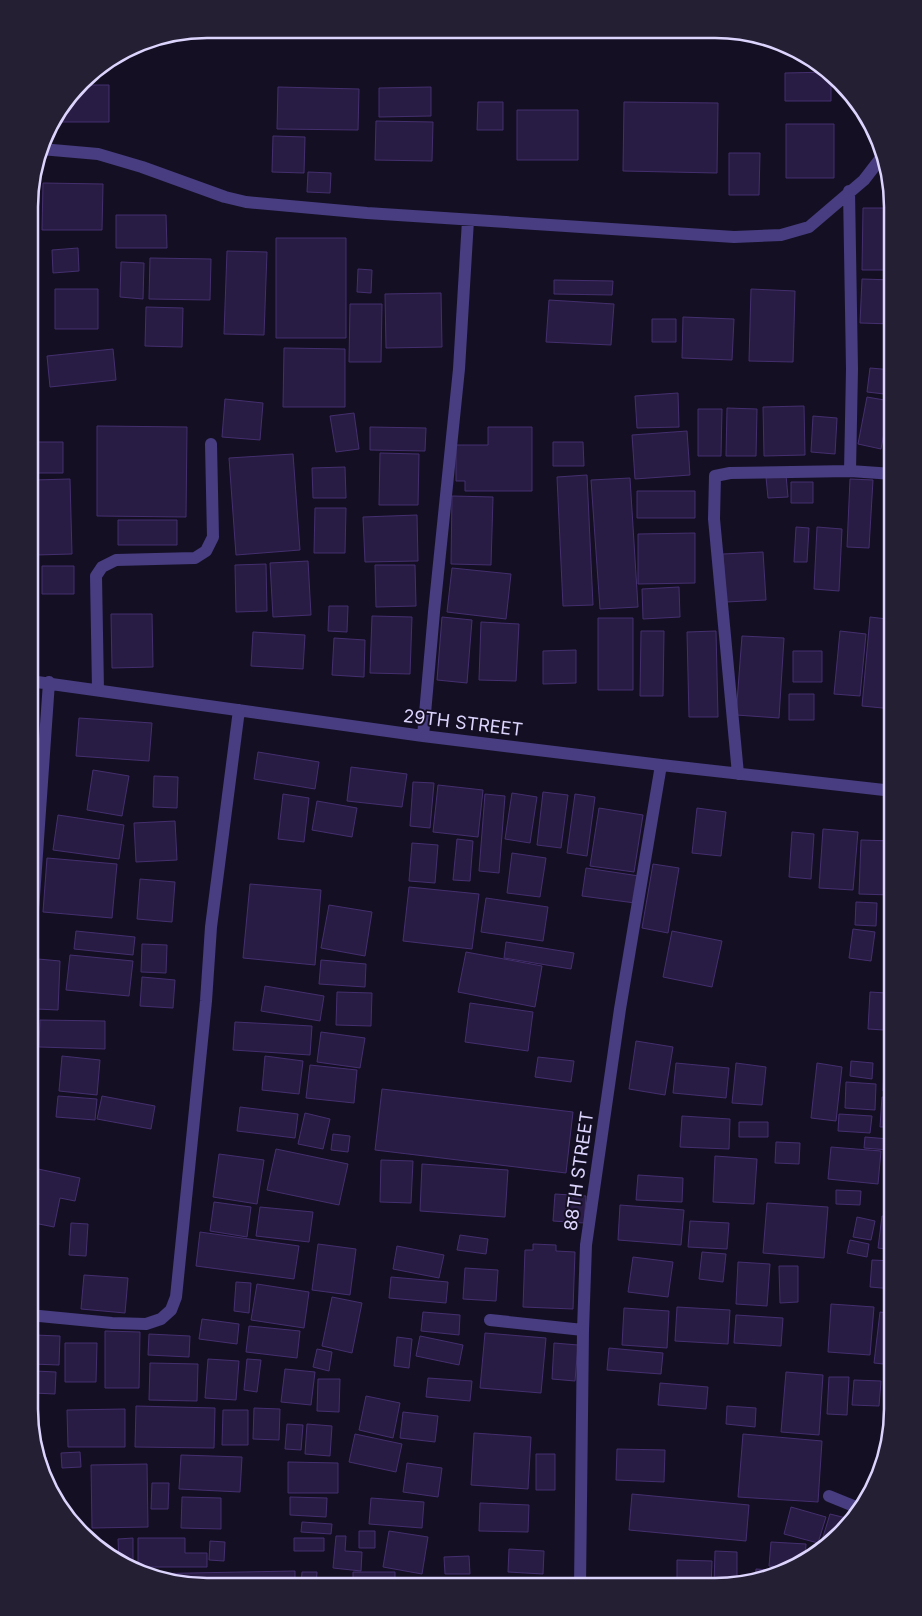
<svg xmlns="http://www.w3.org/2000/svg" width="922" height="1616" font-family="Inter,sans-serif">
<rect width="100%" height="100%" fill="#150f23"/>
<path fill="#291c44" stroke="#432f6e" d="M831,72V101H785V73Z
M80,85H109V122H60V111Z
M278,87L359,89L358,130L277,129Z
M431,87V116L379,117V88Z
M478,102H503V130H477Z
M624,102L718,103L717,173L623,171Z
M517,110H578V160H517Z
M376,121L433,122L432,161L375,160Z
M786,124H834V178H786Z
M273,136L305,137L304,173L272,172Z
M729,153H760L759,195H729Z
M308,172L331,173L330,193L307,192Z
M43,183L103,184L102,230H42Z
M863,208H893V270H862Z
M116,215H166L167,248H116Z
M276,238H346V338H276Z
M78,248L79,271L53,273L52,250Z
M227,251L267,252L264,335L224,334Z
M150,258L211,259L210,300L149,299Z
M121,262L144,263L143,299L120,297Z
M358,269L372,270L371,293L357,292Z
M862,279L893,280V324L860,323Z
M554,280L613,281L612,295L554,294Z
M55,289H98V329H55Z
M751,289L795,291L793,362L749,361Z
M441,293L442,347L386,348L385,294Z
M549,300L614,304L611,345L546,342Z
M350,304H382L381,362H349Z
M146,307L183,308L182,347L145,346Z
M683,317L734,319L732,360L682,358Z
M652,319H676V342H652Z
M284,348L345,349V407H283Z
M113,349L116,380L50,387L47,356Z
M870,368L893,370V395L867,392Z
M678,393L679,427L637,428L635,396Z
M867,397L890,401L881,449L858,444Z
M225,399L263,403L260,440L222,437Z
M804,406L805,455L764,456L763,407Z
M727,408L757,409L756,456H726Z
M698,409H722L721,456H698Z
M354,413L359,449L336,452L330,416Z
M813,416L837,418L835,454L811,452Z
M893,421V449L888,448Z
M97,426L187,427L186,517L97,516Z
M370,427L426,428L425,451L370,450Z
M488,427H532V491H465V481H456V445H488Z
M687,431L690,475L635,479L632,435Z
M35,442H63V473H35Z
M553,442H583L584,466H553Z
M380,453L419,454L418,505H379Z
M293,454L300,550L236,555L229,458Z
M345,467L346,498H313L312,468Z
M587,475L593,605L563,606L557,477Z
M786,475L788,497L768,498L766,477Z
M630,478L638,607L600,609L591,480Z
M70,479L72,554L36,555L34,480Z
M850,479L873,480L869,548L847,547Z
M791,482H813V503H791Z
M637,491H695V518H637Z
M452,496L493,497L491,565L451,564Z
M892,496H893V554H889Z
M315,508H346L345,553H314Z
M417,515L418,561L365,562L363,517Z
M118,520H177V545H118Z
M796,527L809,528L807,562H794Z
M817,527L842,529L839,591L814,589Z
M695,533V583L638,584V534Z
M763,552L766,600L726,602L723,554Z
M308,561L311,615L273,617L270,563Z
M891,562L893,563V588H888Z
M266,564L267,611L236,612L235,565Z
M375,565H415L416,606L376,607Z
M42,566H74V594H42Z
M452,568L511,574L506,619L447,612Z
M679,587L680,617L643,619L642,589Z
M329,606H348L347,632L328,631Z
M111,614H152L153,667L112,668Z
M372,616L412,617L410,674L370,673Z
M442,617L472,620L467,683L437,680Z
M870,617L887,619L886,628H893V709L862,706Z
M598,618H633V690H598Z
M481,622L519,624L516,681L479,680Z
M641,631H664L663,696H640Z
M716,631L718,717H689L687,632Z
M840,631L866,634L860,696L834,694Z
M253,632L305,635L303,669L251,666Z
M742,636L784,638L779,718L736,715Z
M334,638L365,640L364,677L332,675Z
M576,650V683L543,684V651Z
M793,651H822V682H793Z
M789,694H814V720H789Z
M30,714H33L30,742Z
M79,718L152,723L149,761L76,756Z
M258,752L319,762L315,789L254,779Z
M351,767L407,774L402,807L347,801Z
M93,770L129,776L122,816L87,810Z
M154,776L178,777L177,808L153,807Z
M413,782L434,783L430,828L410,826Z
M438,785L483,790L478,837L433,832Z
M543,792L568,795L561,848L537,845Z
M512,793L537,797L530,843L505,839Z
M283,794L309,798L304,842L278,839Z
M485,794L505,796L499,873L479,871Z
M575,794L595,797L587,856L567,853Z
M317,801L357,808L352,837L312,830Z
M599,808L643,815L634,872L590,866Z
M697,808L726,812L721,856L692,853Z
M58,815L124,825L119,859L53,850Z
M175,821L177,860L136,862L134,823Z
M823,829L858,832L853,890L819,888Z
M792,832L814,834L811,879L789,877Z
M457,839L473,841L470,881L453,880Z
M861,840L893,841L891,895L859,894Z
M412,843L438,845L435,883L409,881Z
M512,853L546,858L540,897L507,893Z
M47,858L117,864L112,918L43,912Z
M653,864L679,868L668,933L642,928Z
M586,868L639,876L635,903L582,896Z
M140,879L175,882L172,922L137,919Z
M250,884L321,890L315,965L243,958Z
M409,887L479,894L472,949L403,941Z
M486,898L548,907L543,941L481,932Z
M856,902L877,903L876,926L855,925Z
M329,905L372,912L365,956L321,948Z
M853,929L875,932L871,961L849,958Z
M76,931L135,937L133,955L74,949Z
M672,931L722,941L712,987L663,977Z
M506,942L574,953L571,969L504,958Z
M142,944L167,945L166,973L141,972Z
M466,952L542,966L535,1007L458,992Z
M70,955L133,961L129,996L66,990Z
M38,959L60,961L58,1010L36,1009Z
M321,960L366,964L365,987L319,984Z
M142,977L175,980L173,1008L140,1006Z
M265,986L324,996L320,1021L261,1011Z
M337,992L372,993L371,1026L336,1025Z
M870,992L886,993L884,1030L868,1029Z
M470,1003L533,1012L528,1051L465,1042Z
M40,1020L105,1021V1049L39,1047Z
M235,1022L312,1026L310,1055L233,1050Z
M321,1032L365,1038L360,1068L317,1062Z
M636,1041L673,1047L665,1095L629,1089Z
M62,1056L100,1060L97,1095L59,1091Z
M265,1056L303,1061L299,1094L262,1090Z
M538,1057L574,1061L571,1082L535,1077Z
M851,1061L873,1063L872,1079L850,1076Z
M676,1063L729,1068L726,1098L673,1093Z
M736,1063L766,1067L762,1105L732,1103Z
M817,1063L842,1067L836,1121L811,1118Z
M884,1063L893,1064V1091H883Z
M310,1065L357,1070L354,1103L306,1098Z
M846,1082L876,1084L875,1110L845,1108Z
M382,1089L573,1112L566,1173L375,1150Z
M58,1096L97,1099L95,1120L56,1117Z
M102,1096L155,1106L151,1129L97,1119Z
M882,1097L893,1098V1127H880Z
M240,1107L298,1114L295,1138L237,1131Z
M305,1113L330,1119L323,1149L298,1144Z
M839,1114L872,1116L870,1133L838,1131Z
M682,1116L730,1119L729,1149L680,1147Z
M739,1122H768V1137H739Z
M333,1134L350,1136L348,1152L331,1150Z
M865,1137L889,1139L888,1150L864,1148Z
M776,1142L800,1143L799,1164L775,1163Z
M831,1147L881,1151L878,1184L828,1179Z
M276,1149L348,1164L339,1205L267,1190Z
M219,1154L264,1160L257,1204L213,1197Z
M715,1156L757,1159L754,1204L713,1202Z
M381,1160L413,1161L411,1203L380,1202Z
M422,1164L508,1170L505,1217L420,1211Z
M29,1167L80,1178L75,1201L60,1198L54,1227L29,1222Z
M638,1175L683,1178L682,1202L636,1200Z
M836,1190L861,1191L860,1205L836,1204Z
M555,1194L586,1196L584,1223L553,1221Z
M214,1202L251,1207L247,1237L210,1231Z
M767,1203L828,1207L824,1258L763,1253Z
M620,1205L684,1210L681,1245L618,1240Z
M260,1207L313,1212L309,1242L256,1236Z
M882,1216L893,1217V1250L878,1248Z
M857,1217L875,1221L871,1240L853,1237Z
M690,1221L729,1223L727,1249L688,1247Z
M71,1223L88,1224L86,1256L69,1255Z
M200,1232L299,1246L294,1279L196,1266Z
M460,1235L488,1239L486,1254L457,1250Z
M850,1240L869,1244L867,1257L847,1253Z
M318,1244L356,1249L350,1295L312,1290Z
M533,1244L556,1245V1251L575,1252L573,1309L523,1307L525,1250H533Z
M397,1246L444,1255L439,1278L393,1269Z
M702,1252L726,1254L723,1282L699,1279Z
M633,1257L673,1262L668,1297L628,1292Z
M872,1260L893,1261V1289L870,1287Z
M738,1262L770,1264L767,1306L736,1304Z
M779,1266H798V1302L780,1303Z
M465,1268L498,1270L496,1301L463,1299Z
M84,1275L128,1278L125,1313L81,1309Z
M391,1277L448,1282L446,1303L389,1298Z
M236,1282L251,1283L249,1313L234,1311Z
M257,1284L309,1292L304,1328L251,1320Z
M332,1297L362,1303L352,1353L322,1346Z
M831,1304L874,1307L870,1355L828,1352Z
M677,1307L730,1310L728,1344L675,1341Z
M624,1308L669,1311L667,1348L622,1345Z
M423,1312L460,1315L459,1335L421,1331Z
M880,1312L893,1314V1365L874,1363Z
M736,1315L783,1318L781,1346L734,1343Z
M202,1319L239,1324L237,1344L199,1339Z
M249,1326L300,1331L297,1358L246,1352Z
M105,1331L140,1332L139,1388H105Z
M485,1333L546,1338L541,1393L480,1388Z
M149,1334L190,1336L189,1357L148,1355Z
M34,1335L60,1336L59,1365L32,1364Z
M420,1336L463,1345L459,1365L416,1356Z
M397,1337L412,1339L409,1368L394,1366Z
M65,1343H97L96,1382H65Z
M554,1343L578,1345L575,1381L552,1379Z
M609,1348L663,1353L661,1374L607,1370Z
M317,1349L332,1352L329,1371L313,1367Z
M208,1359L239,1361L236,1400L205,1398Z
M247,1359L261,1360L257,1392L244,1390Z
M150,1363L198,1364L197,1401L149,1400Z
M285,1369L315,1372L311,1405L281,1402Z
M35,1371L56,1372L55,1394L34,1393Z
M786,1372L823,1375L819,1435L781,1432Z
M829,1377H849L847,1415L827,1414Z
M428,1378L472,1381L470,1401L426,1397Z
M318,1379H340L339,1412L317,1411Z
M854,1380L881,1381L879,1406L852,1405Z
M660,1383L708,1387L706,1409L658,1405Z
M366,1396L400,1403L393,1438L359,1430Z
M136,1406L215,1408L214,1448L135,1447Z
M727,1406L756,1408L755,1427L726,1424Z
M254,1408L280,1409L279,1440L253,1439Z
M125,1409V1447H68L67,1410Z
M223,1410H248V1445H222Z
M403,1412L438,1416L435,1442L400,1438Z
M287,1424L303,1425L301,1450L285,1449Z
M307,1424L332,1426L330,1456L305,1454Z
M474,1433L531,1437L528,1489L471,1485Z
M355,1434L402,1444L396,1472L349,1462Z
M743,1434L822,1441L818,1502L738,1497Z
M617,1449L665,1450L664,1482L616,1480Z
M80,1452L81,1467L62,1468L61,1453Z
M536,1454H555V1490H536Z
M181,1455L242,1457L240,1492L179,1489Z
M288,1462L338,1463V1493H288Z
M407,1463L442,1468L438,1497L403,1492Z
M147,1464L148,1527L92,1528L91,1465Z
M152,1483H169L168,1509H151Z
M632,1494L749,1505L746,1541L629,1530Z
M182,1497L221,1498V1529L181,1528Z
M290,1497L327,1498L326,1517L290,1515Z
M371,1498L424,1502L422,1528L369,1524Z
M480,1503L529,1505L528,1532L479,1531Z
M791,1507L826,1517L818,1543L784,1534Z
M830,1514L854,1520L823,1551L818,1553Z
M302,1522L332,1524L331,1534L301,1532Z
M359,1531H375V1548H359Z
M389,1531L428,1537L422,1574L383,1567Z
M336,1536H346L345,1551L362,1552L361,1571L333,1568Z
M133,1538V1565H125L119,1561L118,1539Z
M138,1538H185V1553H207V1567H138Z
M294,1538H324V1551H294Z
M210,1541L225,1542L224,1561L209,1560Z
M771,1542L806,1544L805,1560L791,1568L769,1566Z
M509,1549L544,1551L543,1574L508,1572Z
M715,1551L737,1552V1584L714,1587Z
M469,1556L470,1574H445L444,1557Z
M677,1560L712,1561L711,1587H677Z
M756,1569L785,1571L773,1578L755,1581Z
M295,1571V1586H183L139,1574Z
M302,1572H317L316,1586H301Z
M353,1572H395V1586H353Z
M476,1580V1587L448,1586V1581Z
M508,1580V1587H488V1581Z
M538,1584H571V1587H538Z"/>
<g fill="none" stroke-linecap="round" stroke-linejoin="round">
<path stroke="#473d80" stroke-width="12" d="M41,149L98,154L142,167L225,197L246,202L367,213L734,237L781,235L809,227L864,180L884,154
M849,191L852,369L850,471
M30,635L33,681
M30,681L423,736L661,765L893,791
M98,690L96,576L102,567L116,560L195,558L206,551L213,537L211,444
M423,736L434,612L459,369L468,220
M738,774L714,519L715,476L730,473L850,471L893,474
M29,968L49,682
M29,1315L112,1323L146,1324L161,1319L171,1310L176,1297L206,1001L211,927L239,710
M490,1320L583,1330
M34,1438L48,1482
M829,1496L861,1509
M580,1587L583,1330L586,1245L620,1009L661,765"/>
</g>
<g text-anchor="middle" stroke-width="4" stroke-linejoin="round" paint-order="stroke">
<g font-size="18" fill="#ddd4fd" stroke="#150f23">
<text transform="translate(463 723) rotate(7)" y="6">29TH STREET</text>
<text transform="translate(579 1171) rotate(-82)" y="6">88TH STREET</text>
</g>
</g>
<path d="M0 0H922V1616H0ZM207 38H715A169 169 0 0 1 884 207V1409A169 169 0 0 1 715 1578H207A169 169 0 0 1 38 1409V207A169 169 0 0 1 207 38Z" fill="#251f34" fill-rule="evenodd"/>
<path fill="none" stroke="#ddd4fd" stroke-width="2.5" d="M207 38H715A169 169 0 0 1 884 207V1409A169 169 0 0 1 715 1578H207A169 169 0 0 1 38 1409V207A169 169 0 0 1 207 38Z"/>
</svg>
